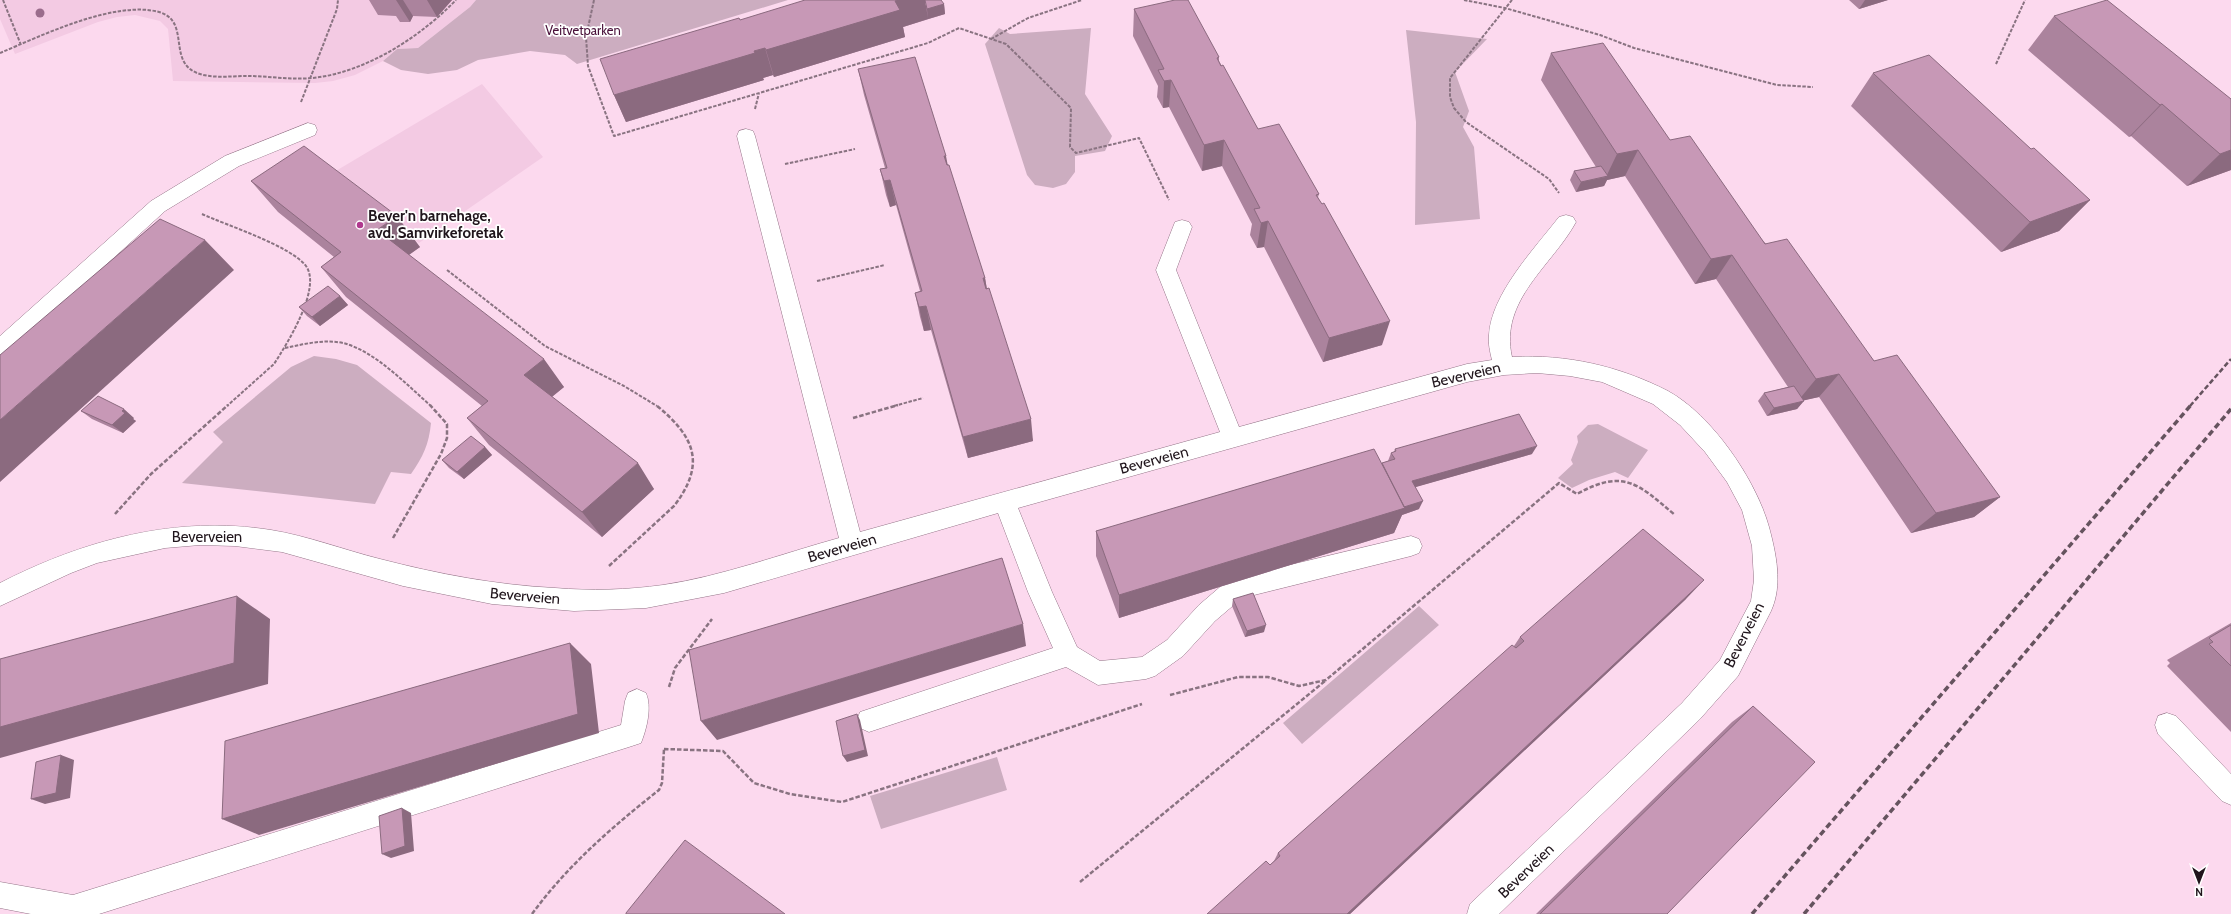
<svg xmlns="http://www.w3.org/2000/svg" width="2231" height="914" font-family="Cabin,sans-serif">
<rect width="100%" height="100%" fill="#fcd9ee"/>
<path fill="#f3cae3" d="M0,0H476L470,7L418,48L397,49L383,61L355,75L333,81L315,83L173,81L168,29L160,21L135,15L117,17L98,22L15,54L0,19Z
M482,84L543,157L419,243L324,178Z"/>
<path fill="#ccadc0" d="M476,0H788L577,64L565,55L530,51L478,60L457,70L428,74L401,70L383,61L397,49L418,48L470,7Z
M999,28L1010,34L1091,28L1085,94L1112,136L1105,151L1075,156V172L1066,184L1053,188L1035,185L1027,175L985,44Z
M1406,30L1487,39L1455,72L1469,111L1463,127L1474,147L1480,219L1415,225L1416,122Z
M314,356L336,359L357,365L431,423C429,444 423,457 411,474L391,472L375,504L182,483L223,442L213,432L291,367Z
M1598,424L1648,450L1628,478L1615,472L1589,480L1572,488L1558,478L1573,464L1571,460L1578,442L1577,436L1588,425Z
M1419,606L1439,625L1302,744L1283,723Z
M997,757L1007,790L881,829L870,796Z"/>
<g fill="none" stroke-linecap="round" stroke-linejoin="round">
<defs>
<path id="minor" d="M308,123L315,125L317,130L315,135L239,166L165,211L7,355L0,357V336L151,201L225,156Z
M746,129L753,131L755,136L860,532L1220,432L1156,270L1175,222L1182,220L1189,222L1192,227L1176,270L1239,427L1467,364L1492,360C1490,352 1488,343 1489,335C1491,294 1535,248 1559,217L1566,215L1573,217L1576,222C1552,266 1499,300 1512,357C1567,354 1619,366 1668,391C1712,415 1756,480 1769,527C1776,553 1783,585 1771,611L1738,676L1700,719L1499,914H1467L1470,904L1682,703L1720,660L1751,601L1754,580L1752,546L1742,510L1727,482L1705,452L1680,425L1653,404L1602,382L1570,376L1537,373L1504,375L1467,382L1018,508L1052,592L1077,647L1100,661L1142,657L1167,640L1199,605L1227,581L1235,578L1411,536L1419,539L1422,546L1419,553L1411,556L1242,598L1215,621L1183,656L1155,676L1146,679L1098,685L1066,667L869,732L860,728L857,720L860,712L1053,648L1028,592L998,513L724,593L646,608L574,611L492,604L403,586L282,552L235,546L200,545L165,548L97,563L71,573L0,606V583C84,540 176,515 271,530C308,536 344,550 380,559C438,574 496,585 555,588C591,591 627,590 663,585C723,576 781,554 839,538L737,136L739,131Z
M637,689L646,693C652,707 647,728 641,743L632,746L99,914H31L0,908V882L73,895L621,725L625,701L628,693Z
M2167,713L2176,716L2231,774V805L2222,801L2158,734L2155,725L2158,716Z"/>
</defs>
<use href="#minor" stroke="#947588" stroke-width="1"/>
<path stroke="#897381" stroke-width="2" stroke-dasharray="3.5 1.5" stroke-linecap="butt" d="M3,0L21,45
M594,0L586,37L588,66L614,136L928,43L959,28L1006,44L1071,108L1070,147L1076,153L1139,138L1169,200
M1464,0L1505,8L1600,35L1634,48L1777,85L1813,87
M1512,0L1450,78V97L1454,108L1466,122L1549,179L1559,193
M991,39L1028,18L1082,0
M0,53C41,36 114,0 159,12C188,20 171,54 190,69C204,80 230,76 246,76C268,76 291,80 313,78C366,72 419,38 456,0
M1996,64L2025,0
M301,102L337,9L338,0
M755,109L759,93
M785,164L855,149
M202,214C226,225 291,246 306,266C322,288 287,344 274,364L227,406
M447,270L545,346L624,386L657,406
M817,281L885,265
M285,348C304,344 324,339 343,343C375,351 407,385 431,406
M894,406L923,398"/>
<path stroke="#897381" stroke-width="2.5" stroke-dasharray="4.5 2" stroke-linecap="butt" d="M853,418L898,405
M115,514L151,474L228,405
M393,538L441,454L447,438V424L430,405
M609,566L674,506C707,463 694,436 656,405
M669,687L675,668L712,619
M1170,695L1238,677H1268L1299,686L1326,680L1559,483L1577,494C1624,468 1638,484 1675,515
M664,749L723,751L754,783L790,794L842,802L1142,704
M1080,882L1325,681
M532,914C568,865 612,827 659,790L662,783L664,749"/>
<use href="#minor" fill="#fff" fill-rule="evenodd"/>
<path stroke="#65535e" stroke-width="2.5" stroke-dasharray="5 2.5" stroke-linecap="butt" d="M2190,406L2231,359"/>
<path stroke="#65535e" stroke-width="3.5" stroke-dasharray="6 3.5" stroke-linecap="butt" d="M1752,914L2191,405
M1804,914L2231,409"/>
</g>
<circle fill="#9a6c8c" cx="40" cy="13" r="4.5"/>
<path fill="#ab839d" d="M369,0H452L437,17L413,16L410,22H400L396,16L378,15Z
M1849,0H1888L1859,9Z
M944,4L945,14L903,27L905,37L774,77L773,75L763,78L764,80L626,122L614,95L740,20Z
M1134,9L1219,57V61L1258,129L1319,194L1318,197L1382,345L1323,362L1264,247L1257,248L1250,235L1252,224L1222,166L1202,171L1169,107L1163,108L1157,97L1158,86L1133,36Z
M2054,16L2231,99V170L2187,186L2131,136L2129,137L2028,50Z
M1551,53L1670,140L2000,497L1974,517L1911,533L1819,397L1804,400L1797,409L1767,416L1758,401L1764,393L1788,387L1716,279L1695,284L1625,176L1607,180L1604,186L1576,192L1570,180L1574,171L1596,167L1541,80Z
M858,69L948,165L985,278L987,289L1033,441L968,458L931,330L924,331L920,317L915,293L920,291L896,205L890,207L886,195L880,169L885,168L864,95Z
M1873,73L2031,149L2090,200L2059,231L2001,252L1851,106Z
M251,181L420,247L409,255L564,387L552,397L654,489L602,537L489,445L467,418L482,406L346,297L321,267L334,257L278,212Z
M340,296L348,305L320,326L307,316L299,307Z
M81,411L134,418L133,419L136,421L123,433L92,419Z
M485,447L492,455L464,479L449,468L442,460Z
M1395,449L1532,454L1415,487L1419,509L1402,515L1394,533L1119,618L1096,556V531L1382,463L1388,461L1391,453L1394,452Z
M1233,599L1264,632L1245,637L1232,606Z
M1686,599L1350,914H1207L1270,865L1274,861L1278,853L1514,646L1520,637Z
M2231,623V732L2167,666L2170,663L2167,660Z
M1753,706L1667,914H1536L1732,722Z"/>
<path fill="#8b6a7f" d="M396,0H403L413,16L410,22Z
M427,0H452L437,17Z
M897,0H925L928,19L903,27L905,37L774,77L766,50Z
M1865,0H1888L1859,9Z
M944,4L945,14L928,19L927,9Z
M765,48L773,75L763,78L764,80L626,122L614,95Z
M1171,80L1169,107L1163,108L1164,81Z
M2162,104L2131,136L2129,137L2160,105Z
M1224,140L1222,166L1202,171L1204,145Z
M1638,150L1625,176L1607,180L1604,186L1576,192L1581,182L1606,177L1617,154Z
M2231,150V170L2187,186L2220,154Z
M944,156H946L951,182Z
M890,180L896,205L890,207L884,181Z
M2090,200L2059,231L2001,252L2030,222Z
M397,216L420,247L400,261L377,230Z
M1268,221L1264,247L1257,248L1261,223Z
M205,240L234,270L0,482V420Z
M1732,255L1716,279L1695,284L1711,259Z
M983,278H985L989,302Z
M340,296L348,305L320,326L312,317Z
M926,306L931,330L924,331L919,307Z
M1390,321L1382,345L1323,362L1329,338Z
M544,359L564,387L544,403L524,375Z
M1839,374L1819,397L1797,402L1816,379Z
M1804,401L1797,409L1767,416L1774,408Z
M124,409L134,418L133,419L136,421L123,433L112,425L122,411Z
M1031,419L1033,441L968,458L963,437Z
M1537,446L1532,454L1409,489L1412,481Z
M485,447L492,455L464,479L457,472Z
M638,463L654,489L602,537L582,512Z
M2000,497L1974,517L1911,533L1936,513Z
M1423,501L1419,509L1402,515L1394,533L1119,618V595Z
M1704,580L1686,599L1350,914H1347Z
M237,596L270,619L268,684L0,758V727Z
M1023,624L1026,646L717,740L701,721Z
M1266,625L1264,632L1245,637L1247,631Z
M570,643L591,664L599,733L259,835L222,819Z
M857,714L860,720L868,756L847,762L843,756Z
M61,755L74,760L70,798L45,804L31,799Z
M402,808L411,813L414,851L391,858L382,854Z"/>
<path fill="#c798b6" stroke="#8b6a7f" d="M805,0H897L895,1L900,10L766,50L765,48L754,51L755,53L614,95L600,59L739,18L740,20Z
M925,0H941L944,4L927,9Z
M1175,0H1188L1219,57L1217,58L1221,66L1223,65L1258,129L1279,124L1319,194L1316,195L1322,204L1324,203L1390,321L1329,338L1268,221L1261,223L1254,209L1260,208L1224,140L1204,145L1171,80L1164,81L1158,70L1164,69L1134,9Z
M2107,0L2231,99V150L2220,154L2162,104L2160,105L2054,16Z
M1603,43L1670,140L1690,136L1765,244L1787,239L1874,361L1897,355L2000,497L1936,513L1839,374L1816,379L1732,255L1711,259L1638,150L1617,154L1551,53Z
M1929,55L2031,149L2034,148L2090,200L2030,222L1873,73Z
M915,57L946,156H944L947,165H949L985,278H983L986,289L989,288L1031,419L963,437L926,306L919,307L915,293L922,291L890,180L884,181L880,169L887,168L858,69Z
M304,146L397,216L377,230L544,359L524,375L638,463L582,512L467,418L488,401L321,267L341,252L251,181Z
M1601,166L1608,176L1581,182L1574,171Z
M160,219L205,240L0,420V355Z
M328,286L340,296L312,317L299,307Z
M1794,386L1804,401L1774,408L1764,393Z
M98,396L124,409L122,411L125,413L112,425L81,411Z
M1519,414L1537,446L1412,481L1423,501L1404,507L1382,463L1395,459L1391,453L1396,451L1395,449Z
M471,436L485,447L457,472L442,460Z
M1374,449L1405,508L1119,595L1096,531Z
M1643,529L1704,580L1347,914H1207L1266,861L1270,865L1280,856L1278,853L1512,645L1516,648L1524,641L1520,637Z
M1002,558L1023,624L701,721L689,650Z
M1253,593L1266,625L1247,631L1233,599Z
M237,596L234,663L0,727V659Z
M2231,625V666L2209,644L2213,642L2209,638Z
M570,643L578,714L222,819L225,741Z
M1753,706L1815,762L1667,914H1540Z
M857,714L865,750L843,756L836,721Z
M61,755L56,793L31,799L36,762Z
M402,808L405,846L382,854L379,816Z
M685,840L785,914H626V913Z"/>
<circle fill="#b0398e" stroke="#fff" stroke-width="1.5" cx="360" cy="225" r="4"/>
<g text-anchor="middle" stroke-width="3.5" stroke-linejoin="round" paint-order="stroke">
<g font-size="13" fill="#4a123b" stroke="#fff">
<text x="583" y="35">Veitvetparken</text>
</g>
<g font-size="15" font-weight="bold" fill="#20151c" stroke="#fff" text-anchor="start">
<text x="368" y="221">Bever'n barnehage,<tspan x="368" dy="17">avd. Samvirkeforetak</tspan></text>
</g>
<g font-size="15" fill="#20151c" stroke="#fff">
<text transform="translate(1466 375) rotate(-13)" y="5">Beverveien</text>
<text transform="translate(1154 460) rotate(-15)" y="5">Beverveien</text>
<text x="207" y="542">Beverveien</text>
<text transform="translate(842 548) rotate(-16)" y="5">Beverveien</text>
<text transform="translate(525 596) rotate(5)" y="5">Beverveien</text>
<text transform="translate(1744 635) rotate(-63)" y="5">Beverveien</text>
<text transform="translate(1526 871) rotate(-44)" y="5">Beverveien</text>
</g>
</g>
<g transform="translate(2199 882) rotate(180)" stroke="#ffffff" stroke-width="3" paint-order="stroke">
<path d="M0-3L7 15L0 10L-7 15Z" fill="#20151c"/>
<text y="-6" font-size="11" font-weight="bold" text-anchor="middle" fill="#20151c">N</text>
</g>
</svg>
